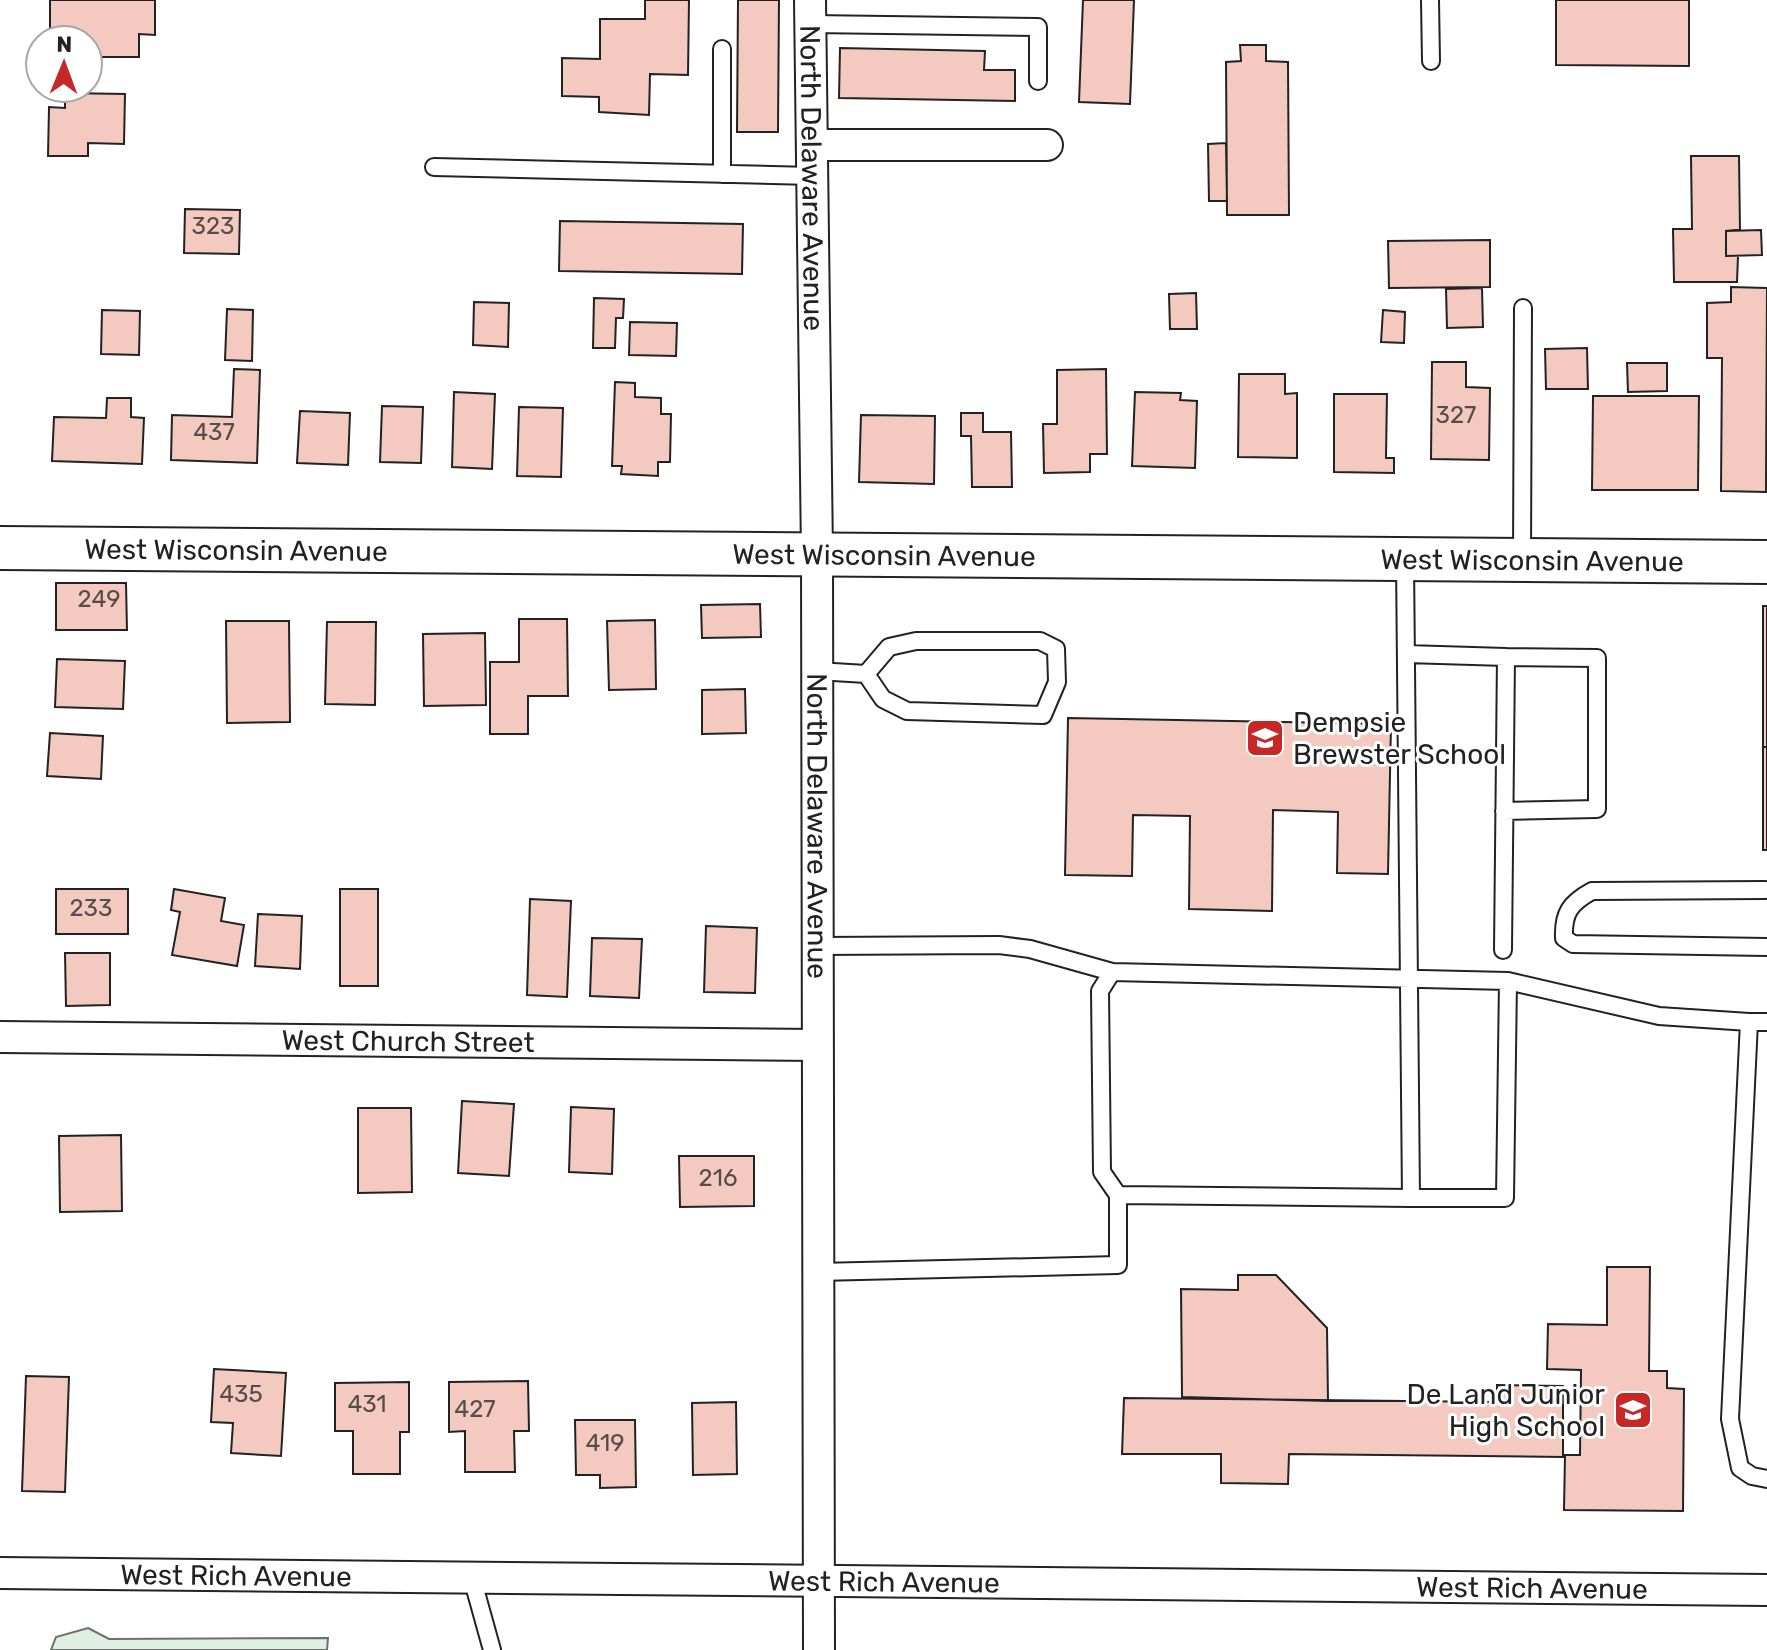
<svg xmlns="http://www.w3.org/2000/svg" width="1767" height="1650" font-family="Rubik,sans-serif">
<rect width="100%" height="100%" fill="#fff"/>
<path fill="#e0efe3" stroke="#6f6f6f" stroke-width="2" d="M88,1628L109,1639L328,1638L327,1650H51L56,1637Z"/>
<path fill="#f3c9c0" stroke="#222" stroke-width="2" d="M50,0H155V35L139,34V57H88V40H50Z
M645,0H689L688,75L650,74L649,115L599,112V97L562,96V58L600,59V19H645Z
M738,0H779L778,132H737Z
M1083,0H1134L1130,104L1079,102Z
M1556,0H1689V66L1556,65Z
M1240,45H1266V61L1288,62L1289,215H1227L1226,62L1241,61Z
M840,48L985,51L984,70H1015V101L839,98Z
M65,93L125,94L124,144L88,143V156H48L49,107L65,108Z
M1226,143L1227,201H1209L1208,144Z
M1691,156H1739L1740,230L1726,231V256H1738L1737,282H1674L1673,229H1692Z
M185,209L240,210L239,254L184,253Z
M560,221L743,224L742,274L559,271Z
M1761,230L1762,255L1726,256V231Z
M1490,240V287L1389,288L1388,241Z
M1731,287L1767,288L1766,492L1721,491L1722,358H1707V303L1731,302Z
M1482,288L1483,327L1447,328L1446,289Z
M1196,293L1197,329H1170L1169,294Z
M594,298L624,299L623,318H616L615,348H593Z
M474,302L509,303L508,347L473,345Z
M227,309L253,310L252,361L225,360Z
M102,310L140,311L139,355L101,354Z
M1383,310L1405,312L1404,343L1381,342Z
M630,322L677,323L676,356L629,355Z
M1587,348L1588,389H1546L1545,349Z
M1432,362H1466V387L1490,388L1489,460L1431,459Z
M1627,363H1667V391L1628,392Z
M234,369L260,370L257,463L171,460L172,415L232,417Z
M1106,369L1107,454H1090V472L1044,473L1043,424H1057V370Z
M1239,374H1285V394L1297,393V458L1238,457Z
M615,382L635,383V397L661,398V414H671L670,462H658V476L621,474L622,466H612Z
M454,392L495,394L492,469L452,467Z
M1135,392L1181,393L1180,400L1197,401L1195,468L1132,466Z
M1334,394H1387L1386,458H1394V473L1334,472Z
M1593,396H1699L1698,490H1592Z
M107,398H131V417L144,418L142,464L52,461L54,417L106,418Z
M382,406L423,407L421,463L380,462Z
M519,407L563,408L561,477L517,476Z
M300,411L350,413L348,465L297,463Z
M961,413H983V432H1011L1012,487H972L971,436H961Z
M861,415L935,416L934,484L859,482Z
M56,583H126L127,630H56Z
M760,604L761,637L702,638L701,605Z
M1763,606H1767V747H1763Z
M519,619H567L568,696H528V734H490V662H519Z
M655,620L656,689L609,690L607,621Z
M226,621H289L290,722L227,723Z
M327,622H376L375,705L325,704Z
M485,633L486,705L424,706L423,634Z
M57,659L125,661L123,709L55,707Z
M745,689L746,733L702,734V690Z
M1068,718L1391,724L1388,874L1337,873L1338,812L1273,810L1272,911L1189,909L1190,816L1133,815L1132,876L1065,875Z
M50,733L103,736L101,779L47,776Z
M1763,747H1767V850H1763Z
M56,889H128V934H56Z
M174,889L225,898L221,921L244,925L237,966L172,955L180,912L171,910Z
M340,889H378V986H340Z
M530,899L571,901L567,997L527,995Z
M258,914L302,916L300,969L255,966Z
M706,926L757,928L755,993L704,992Z
M592,938L642,939L639,998L590,996Z
M65,953H110V1005L66,1006Z
M462,1101L514,1104L509,1176L458,1173Z
M571,1107L614,1109L612,1174L569,1172Z
M358,1108H411L412,1192L358,1193Z
M121,1135L122,1211L60,1212L59,1136Z
M679,1156H754V1206L680,1207Z
M1607,1267H1650L1649,1371H1667V1388L1684,1389L1683,1511L1564,1510L1565,1455H1580L1581,1370L1547,1369L1548,1324L1607,1325Z
M1238,1275H1276L1327,1328L1328,1401L1182,1397L1181,1289L1238,1290Z
M214,1369L286,1373L281,1456L231,1453L233,1423L211,1422Z
M26,1376L69,1377L65,1492L22,1491Z
M528,1381L529,1431H514L515,1472H465V1431L449,1432V1382Z
M409,1382V1432H400V1474H353V1431H335V1383Z
M1497,1385L1563,1386V1457L1289,1454L1288,1484L1221,1483V1454H1122L1124,1398L1497,1402Z
M736,1402L737,1474L693,1475L692,1403Z
M575,1420H635L636,1487L600,1488V1475H576Z"/>
<g fill="none" stroke-linecap="round" stroke-linejoin="round">
<defs>
<path id="lane" d="M1430,0L1431,61
M811,24L1038,27V81
M434,167L812,176
M722,174V49
M1522,559L1523,308
M916,641H1040L1056,649L1057,682L1043,715L907,711L883,699L866,674L889,647Z
M1406,654L1506,657L1503,950
M817,671L866,674
M1504,811L1597,809V658L1506,657
M1765,890L1592,891C1570,903 1563,913 1564,938L1573,944L1767,947
M817,946L999,945L1030,949L1112,972
M1767,1022H1749L1730,1419L1740,1468L1752,1476L1767,1479
M1118,1195L1102,1172L1100,991L1112,972L1508,981L1659,1016L1749,1022
M1411,1198H1505L1508,981
M818,1272L1118,1265V1195L1411,1198L1405,560
M472,1578L492,1650"/>
<g id="street">
<path id="s1" d="M810,0L817,554L819,1650"/>
<path d="M812,145H1047"/>
<path id="s2" d="M0,1037L817,1045"/>
<path id="s3" d="M0,1573L1767,1590"/>
</g>
<g id="secondary">
<path id="s4" d="M0,548L1767,562"/>
</g>
</defs>
<use href="#lane" stroke="#222" stroke-width="20"/>
<use href="#street" stroke="#222" stroke-width="34"/>
<use href="#secondary" stroke="#222" stroke-width="46"/>
<use href="#lane" stroke="#fff" stroke-width="16"/>
<use href="#street" stroke="#fff" stroke-width="30"/>
<use href="#secondary" stroke="#fff" stroke-width="42"/>
</g>
<defs>
<symbol id="school-square" viewBox="-11 -11 22 22"><rect x="-9" y="-9" width="18" height="18" rx="4" fill="#c62828" stroke="#fff"/><path d="M0-5L7-2L0 1L-7-2ZM-4 1L0 2.5L4 1V4Q0 6-4 4Z" fill="#fff"/></symbol>
</defs>
<g fill-rule="evenodd">
<use href="#school-square" x="1243" y="716" width="44" height="44"/>
<use href="#school-square" x="1611" y="1388" width="44" height="44"/>
</g>
<g text-anchor="middle" stroke-width="6" stroke-linejoin="round" paint-order="stroke">
<g font-size="24" fill="#564c4a">
<text x="213" y="234">323</text>
<text x="1456" y="423">327</text>
<text x="214" y="440">437</text>
<text x="99" y="607">249</text>
<text x="91" y="916">233</text>
<text x="718" y="1186">216</text>
<text x="241" y="1402">435</text>
<text x="367" y="1412">431</text>
<text x="475" y="1417">427</text>
<text x="605" y="1451">419</text>
</g>
<g font-size="28" fill="#222" stroke="#fff">
<text dy="10" stroke="none"><textPath href="#s1" startOffset="178">North Delaware Avenue</textPath></text>
<text dy="10" stroke="none"><textPath href="#s4" startOffset="236">West Wisconsin Avenue</textPath></text>
<text dy="10" stroke="none"><textPath href="#s4" startOffset="884">West Wisconsin Avenue</textPath></text>
<text dy="10" stroke="none"><textPath href="#s4" startOffset="1532">West Wisconsin Avenue</textPath></text>
<text dy="10" stroke="none"><textPath href="#s1" startOffset="826">North Delaware Avenue</textPath></text>
<text dy="10" stroke="none"><textPath href="#s2" startOffset="408">West Church Street</textPath></text>
<text dy="10" stroke="none"><textPath href="#s3" startOffset="236">West Rich Avenue</textPath></text>
<text dy="10" stroke="none"><textPath href="#s3" startOffset="884">West Rich Avenue</textPath></text>
<text dy="10" stroke="none"><textPath href="#s3" startOffset="1532">West Rich Avenue</textPath></text>
</g>
<g font-size="28" fill="#222" stroke="#fff" text-anchor="start">
<text x="1293" y="732">Dempsie<tspan x="1293" dy="32">Brewster School</tspan></text>
<text x="1605" y="1404" text-anchor="end">De Land Junior<tspan x="1605" dy="32">High School</tspan></text>
</g>
</g>
<g transform="translate(64 64) rotate(1)"><circle r="38" fill="#ffffff" stroke="#a7a7a7" stroke-width="2"/>
<path d="M0-6L14 30L0 20L-14 30Z" fill="#c62828"/>
<text y="-12" font-size="22" font-weight="bold" text-anchor="middle" fill="#222222">N</text>
</g>
</svg>
